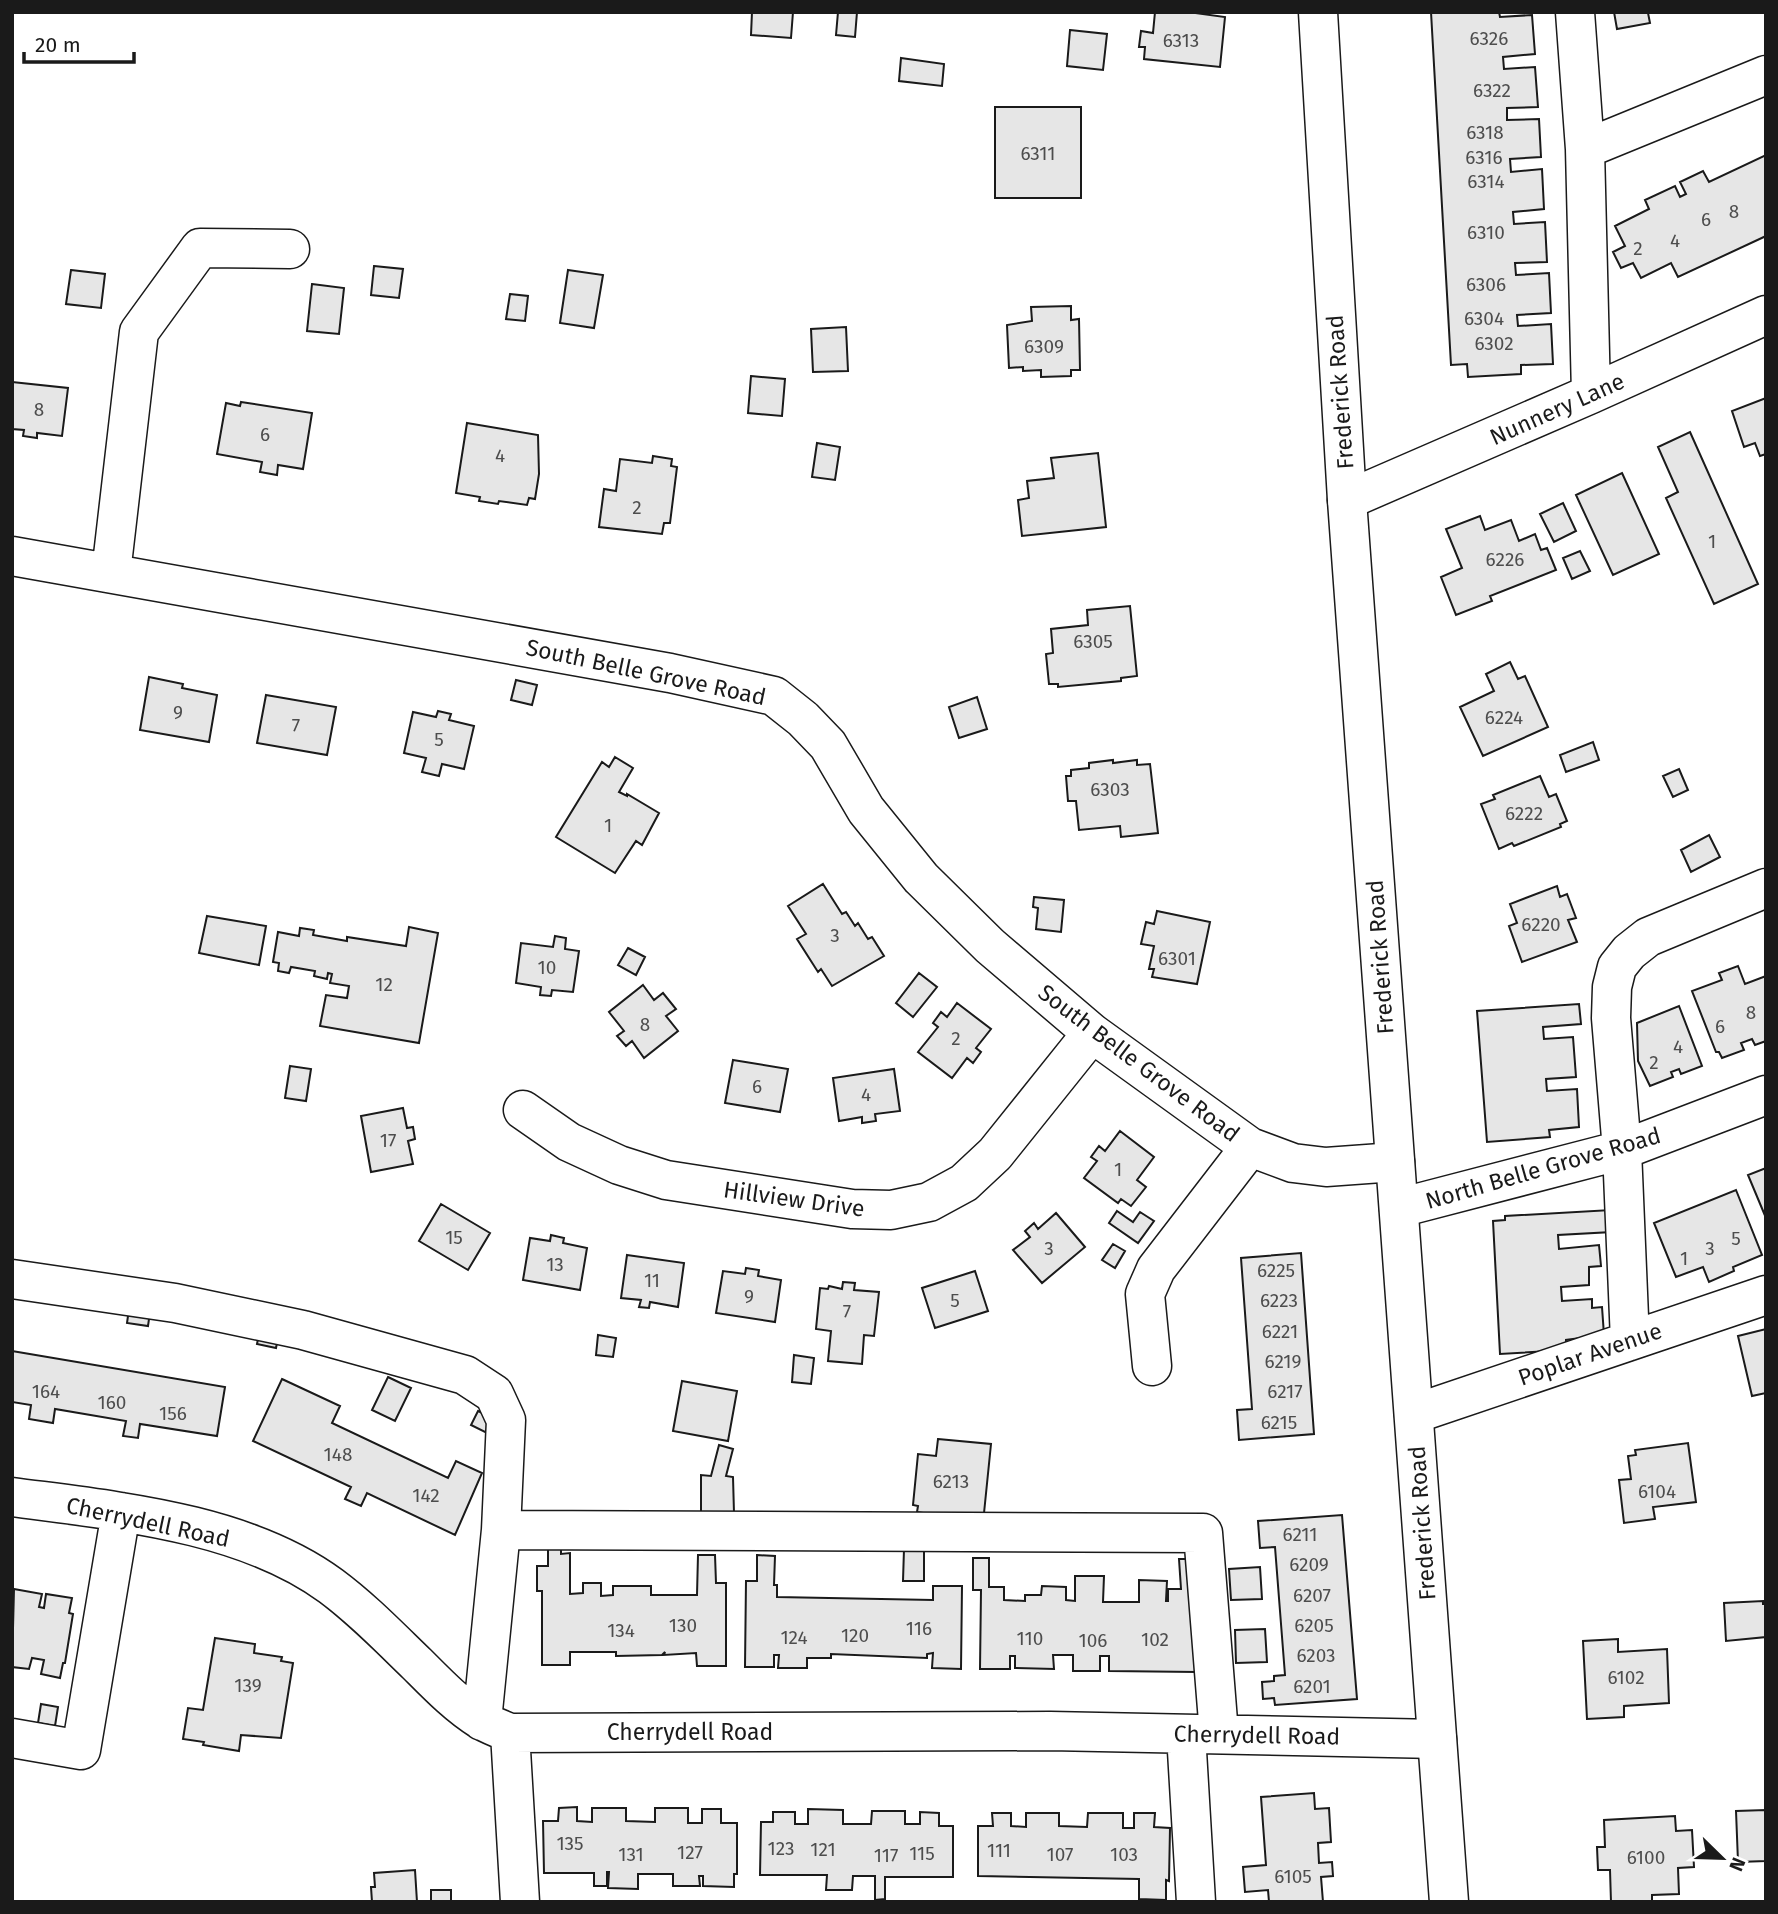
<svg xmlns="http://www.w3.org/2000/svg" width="1778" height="1914" font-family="'Fira Sans',sans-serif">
<rect width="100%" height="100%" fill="#fff"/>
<path fill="#e6e6e6" stroke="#1a1a1a" stroke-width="2" d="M752,12H793L791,38L751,35Z
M838,12H857L855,37L836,35Z
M1155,12H1188L1225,17L1220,67L1144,59L1145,47H1139L1141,31L1153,33Z
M1431,12H1499L1500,17L1532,15L1535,54L1503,57L1504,69L1535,67L1538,107L1507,108V120L1539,119L1541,157L1510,159L1511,172L1542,169L1544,209L1513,212L1514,224L1545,222L1547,262L1515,263L1516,275L1549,273L1551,313L1517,315L1518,326L1551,324L1553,364L1521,365V374L1468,377L1467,364L1451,365Z
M1614,12H1651L1648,13L1650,23L1617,29Z
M1070,30L1107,34L1103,70L1067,66Z
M901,58L944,64L942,86L899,81Z
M995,107H1081V198H995Z
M1766,155V236L1678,277L1671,263L1641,278L1633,263L1621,268L1613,252L1625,246L1615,226L1649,209L1645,200L1675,186L1680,197L1686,194L1680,182L1703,171L1709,182Z
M374,266L403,269L399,298L371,295Z
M71,270L105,274L101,308L66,304Z
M568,270L603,275L594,328L560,323Z
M312,284L344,288L339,334L307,331Z
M510,294L528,296L525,321L506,319Z
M1071,306V320L1079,319L1080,370H1071V376L1041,377V370L1023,371V367L1009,368L1007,325L1032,321L1031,307Z
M846,327L848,371L813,372L811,329Z
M751,376L785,379L782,416L748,413Z
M12,382L68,388L62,436L37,433V438L23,436L24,430L12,429Z
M1766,398V454L1760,456L1755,443L1744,447L1732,411Z
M241,402L312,413L303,469L278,465L277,475L260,472L262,462L217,454L226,403L240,406Z
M467,423L538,435L539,474L535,499L529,498L527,505L499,501L498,504L479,501L480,497L456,493Z
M1690,432L1758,584L1714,604L1666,498L1678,492L1658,447Z
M817,443L840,447L835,480L812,477Z
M1098,453L1106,527L1022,536L1018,500L1029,498L1027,481L1054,478L1051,458Z
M653,456L672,459L671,466L677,467L670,523H664L662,534L599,527L604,489L616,491L620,459L652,463Z
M1622,473L1659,554L1613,575L1576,495Z
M1563,503L1576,531L1554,542L1540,514Z
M1480,516L1485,530L1511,520L1519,541L1535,534L1541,550L1547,548L1556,570L1490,596L1492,601L1456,615L1441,577L1462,568L1446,529Z
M1580,551L1590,571L1572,579L1563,558Z
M1130,606L1137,676L1121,678V681L1058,687V684H1049L1046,654L1053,653L1051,629L1088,625L1087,610Z
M1510,662L1518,679L1525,676L1548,727L1483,756L1460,707L1494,691L1486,674Z
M149,677L183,684L182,688L217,695L209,742L140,730Z
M516,680L537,685L532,705L511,700Z
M266,695L336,707L327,755L257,743Z
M977,697L987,729L959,738L949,707Z
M438,711L451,714L449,720L474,726L464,769L442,764L439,776L422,772L426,758L404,753L413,712L436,717Z
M1593,742L1599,760L1566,772L1560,755Z
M615,757L633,768L619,792L627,796V794L659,813L642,845L636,841L615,873L556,837L602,762L609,767Z
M1113,760V763L1137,760V765L1150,764L1158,833L1121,837L1120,826L1079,830L1076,801H1068L1066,776H1071V770L1089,768V763Z
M1679,769L1688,790L1673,797L1663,776Z
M1540,776L1549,797L1556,794L1567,821L1560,824L1561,827L1514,846L1512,843L1499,849L1481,804L1495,799L1493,795Z
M1709,835L1720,857L1691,872L1681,850Z
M823,884L842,914L846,912L855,926L858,923L868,939L872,937L884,956L832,986L821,969L818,972L797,939L806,934L788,906Z
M1557,886L1560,897L1567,894L1576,918L1568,920L1577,942L1522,962L1509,926L1517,923L1510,904Z
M1034,897L1064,900L1061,932L1036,929L1038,908L1033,907Z
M1157,911L1210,922L1197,984L1152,977L1154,969H1149L1154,946L1141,944L1146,922L1154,924Z
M207,916L266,926L259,965L199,953Z
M409,927L438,933L419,1043L320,1026L326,995L347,998L349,986L330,983L332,974L328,973L327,979L314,976L315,971L291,967L289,973L278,971L279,963L273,962L278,932L299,936L300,928L314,930L313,935L347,941V937L406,946Z
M555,936L566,938L565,949L579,951L573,992L552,990L551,996L540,995L541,987L516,983L521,943L553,947Z
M628,948L645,957L636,975L618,965Z
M1738,966L1745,984L1766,976V1041L1755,1045L1752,1039L1741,1043L1744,1050L1722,1058L1719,1052H1716L1692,991L1722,980L1719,973Z
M919,973L937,987L913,1017L896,1003Z
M643,985L654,1000L663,993L676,1009L666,1016L678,1031L644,1058L632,1041L626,1046L617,1036L624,1031L609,1012Z
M957,1003L991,1029L976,1048L981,1052L973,1063L967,1058L952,1078L918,1052L938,1027L933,1023L941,1012L947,1017Z
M1579,1004L1581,1024L1543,1027L1544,1039L1573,1037L1576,1077L1546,1079L1547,1091L1577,1089L1579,1127L1549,1130L1550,1137L1487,1142L1477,1011Z
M1679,1006L1702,1066L1681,1074L1679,1069L1671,1072L1673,1077L1650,1086L1638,1061L1637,1023Z
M733,1060L788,1069L780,1112L725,1103Z
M290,1066L311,1069L306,1101L285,1098Z
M894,1069L900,1111L875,1114L876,1121L862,1123V1117L839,1121L833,1078Z
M403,1108L407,1128L413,1127L415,1139L408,1141L413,1164L371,1172L361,1116Z
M1120,1131L1154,1157L1137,1180L1146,1187L1131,1206L1121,1199L1118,1203L1084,1178L1097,1161L1091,1157L1099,1146L1105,1151Z
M1766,1168V1218L1748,1175Z
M1736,1190L1762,1255L1733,1267L1734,1271L1709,1282L1703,1267L1676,1277L1654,1223Z
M441,1204L490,1233L468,1270L419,1241Z
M1611,1210L1612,1232L1558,1235L1559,1249L1599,1245L1601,1266L1589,1267V1285L1561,1287L1562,1301L1592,1299V1308L1602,1307L1604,1335L1566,1340V1350L1500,1354L1493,1221L1505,1220V1216Z
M1117,1211L1133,1222L1140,1212L1154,1221L1138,1243L1109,1223Z
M1056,1213L1085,1247L1042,1283L1013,1250L1030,1237L1025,1231L1034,1223L1038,1229Z
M551,1235L564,1238L563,1243L587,1248L580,1290L523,1280L530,1238L550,1241Z
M1113,1244L1125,1251L1115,1268L1102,1260Z
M1301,1253L1314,1434L1239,1440L1237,1410L1252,1409L1241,1258Z
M627,1255L684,1263L678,1307L650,1302L649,1308L639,1307L641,1300L621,1298Z
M746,1268L759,1270L758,1276L781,1280L775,1322L716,1313L723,1271L745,1274Z
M975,1271L988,1311L935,1328L922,1288Z
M843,1282L855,1283L854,1290L879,1292L874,1336L864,1335L862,1364L828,1361L831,1331L816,1329L820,1288L828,1289L829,1286L842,1289Z
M129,1309L150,1312L148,1326L127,1323Z
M260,1329L279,1333L276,1348L257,1344Z
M1766,1329V1393L1752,1396L1738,1336Z
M598,1335L616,1338L613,1357L596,1355Z
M12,1351L225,1387L217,1436L140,1424L138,1438L123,1436L126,1421L55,1409L53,1423L29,1419L31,1405L12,1402Z
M794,1355L814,1358L811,1384L792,1382Z
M388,1377L411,1388L395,1421L372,1410Z
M282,1379L340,1406L332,1423L448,1478L456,1461L482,1473L455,1535L367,1493L361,1506L345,1499L351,1487L253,1441Z
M682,1381L737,1391L728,1441L673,1431Z
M478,1411L494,1418L487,1433L471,1425Z
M938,1439L991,1444L983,1523L917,1512L918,1506L913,1505L918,1454L936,1456Z
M1688,1443L1696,1502L1653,1507L1655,1519L1624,1523L1619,1480L1631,1479L1628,1456L1636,1455L1635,1450Z
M719,1445L733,1449L726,1476L733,1477L734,1513L701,1514V1475L711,1476Z
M1342,1515L1357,1699L1275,1705L1274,1698L1263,1699L1262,1682L1274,1681V1676L1285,1675L1275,1547L1260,1548L1258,1521Z
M548,1547H561V1554L570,1553V1594L583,1593V1583H601V1596L613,1595V1586H651V1595H697L698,1555H715L716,1583H726V1666H697L696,1653L664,1655L665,1652L662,1655L616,1656V1652H570V1665H542V1591H537V1566H548Z
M904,1549L924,1550V1581H903Z
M757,1555L775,1556L774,1585H777V1597L933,1600V1586H962L961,1669L932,1668L933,1653L927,1654V1658L831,1654V1658H807V1668H778L779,1655H774V1667H745L746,1581H757Z
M973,1558H989V1587H1004V1600L1025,1601V1595H1041L1042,1586L1066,1587V1600L1075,1601V1576H1104L1103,1602H1139V1580L1167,1581L1166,1601H1168V1589H1181L1179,1559H1198L1197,1672L1109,1671V1656H1100V1671H1073V1655H1053L1054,1669L1015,1668V1656H1010V1669H980L981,1590H973Z
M1260,1567L1262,1599L1231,1600L1229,1569Z
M14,1589L42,1594L39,1607L44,1608L46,1594L72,1598L69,1613L73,1614L65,1663H63L60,1678L41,1674L44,1660L32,1658L29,1669L12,1667Z
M1763,1601V1604H1766V1637L1726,1641L1724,1603Z
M1265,1629L1267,1662L1236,1663L1235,1630Z
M215,1638L255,1644L254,1653L282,1657L281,1661L293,1663L281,1738L241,1735L239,1751L203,1745L204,1742L183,1739L188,1708L203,1710Z
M1618,1639V1652L1667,1649L1669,1703L1624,1706V1717L1587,1719L1583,1641Z
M41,1704L58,1707L55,1726L38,1723Z
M1314,1793L1315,1809L1329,1808L1331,1842L1318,1843L1319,1863L1332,1862L1333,1876L1321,1877L1323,1902H1269L1268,1890L1245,1892L1243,1867L1266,1865L1261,1797Z
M577,1807V1821L592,1822V1808H626V1821L655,1822V1808H688V1823H702V1809H721V1823H737V1874H734V1887L703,1886V1876H699L700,1886H673V1874H638V1889L608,1888L609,1872H607V1886H594V1873H544L543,1821H558L559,1808Z
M808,1809L843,1810V1824H871L872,1811H905V1824H920V1812L939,1813V1826H953V1877H885V1899L875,1900V1876H853L852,1890H826L827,1875H760L761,1822H773V1812H795V1824H808Z
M1766,1810V1861L1738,1862L1736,1811Z
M992,1813H1011V1826L1026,1827V1813H1059V1826L1087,1827L1088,1813H1123V1828H1134V1813H1155L1154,1827L1170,1828L1169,1881L1166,1880V1900L1139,1899V1879L978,1876V1826H993Z
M1675,1816L1676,1831L1692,1830L1694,1867L1678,1868L1679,1894L1652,1895V1902H1611L1610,1870H1598L1597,1847H1605L1604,1820Z
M415,1870L417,1902H372L371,1887H375L374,1873Z
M431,1890H451V1902H431Z"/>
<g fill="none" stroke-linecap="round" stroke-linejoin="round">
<defs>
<path id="minor" d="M1575,12L1585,149L1591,394
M1585,149L1766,75
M1347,500L1591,394L1766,315
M12,556L670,673L774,696L803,719L828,745L866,810L921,878L990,946L1092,1033L1250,1147L1293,1163L1326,1167L1395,1162
M111,573L139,332L200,248L290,249
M523,1110L569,1142L619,1165L666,1180L852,1209L891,1210L929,1202L964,1183L995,1154L1092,1033
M1399,1208L1622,1150L1766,1095
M12,1279L175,1303L303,1330L465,1375L494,1394L506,1420L501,1530L482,1721
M1630,1341L1622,1150L1611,1018L1612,987L1617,967L1629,952L1648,937L1766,888
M1152,1366L1145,1294L1156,1269L1250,1147
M1414,1414L1766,1295
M12,1497C116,1511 244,1522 331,1586C362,1609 389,1637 417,1664C437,1684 457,1705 481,1720C490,1725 500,1729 510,1733L1050,1731L1437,1739
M501,1530L1203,1533L1219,1734
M510,1733L520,1902
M1186,1734L1196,1902
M12,1738L81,1750L121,1512"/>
<path id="major" d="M1318,12L1347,500L1449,1902"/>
</defs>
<use href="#minor" stroke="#1a1a1a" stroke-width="41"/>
<use href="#major" stroke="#1a1a1a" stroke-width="41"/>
<use href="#minor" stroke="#fff" stroke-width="38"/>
<use href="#major" stroke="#fff" stroke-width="38"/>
</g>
<g text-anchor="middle" stroke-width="5" stroke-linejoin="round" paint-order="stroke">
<g font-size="19" fill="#4d4d4d">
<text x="1489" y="45">6326</text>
<text x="1181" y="47">6313</text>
<text x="1492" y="97">6322</text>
<text x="1485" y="139">6318</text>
<text x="1038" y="160">6311</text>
<text x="1484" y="164">6316</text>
<text x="1486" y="188">6314</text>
<text x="1734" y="218">8</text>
<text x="1706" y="226">6</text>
<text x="1486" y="239">6310</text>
<text x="1675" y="247">4</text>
<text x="1638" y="255">2</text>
<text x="1486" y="291">6306</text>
<text x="1484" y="325">6304</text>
<text x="1494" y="350">6302</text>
<text x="1044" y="353">6309</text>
<text x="39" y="416">8</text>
<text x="265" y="441">6</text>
<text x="500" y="462">4</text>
<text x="637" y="514">2</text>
<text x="1712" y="548">1</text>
<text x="1505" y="566">6226</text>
<text x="1093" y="648">6305</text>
<text x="178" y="719">9</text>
<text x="1504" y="724">6224</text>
<text x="296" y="732">7</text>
<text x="439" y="746">5</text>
<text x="1110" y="796">6303</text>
<text x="1524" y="820">6222</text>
<text x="608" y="832">1</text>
<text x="1541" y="931">6220</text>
<text x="835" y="942">3</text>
<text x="1177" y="965">6301</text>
<text x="547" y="974">10</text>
<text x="384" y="991">12</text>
<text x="1751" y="1019">8</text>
<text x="645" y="1031">8</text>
<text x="1720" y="1033">6</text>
<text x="956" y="1045">2</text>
<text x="1678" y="1053">4</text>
<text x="1654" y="1069">2</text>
<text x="757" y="1093">6</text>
<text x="866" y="1101">4</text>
<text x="388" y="1147">17</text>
<text x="1118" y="1176">1</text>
<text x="454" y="1244">15</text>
<text x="1736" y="1245">5</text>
<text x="1049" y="1255">3</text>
<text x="1710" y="1255">3</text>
<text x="1684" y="1265">1</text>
<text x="555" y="1271">13</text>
<text x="1276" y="1277">6225</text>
<text x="652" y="1287">11</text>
<text x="749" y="1303">9</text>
<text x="955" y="1307">5</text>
<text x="1279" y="1307">6223</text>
<text x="847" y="1318">7</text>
<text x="1280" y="1338">6221</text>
<text x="1283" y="1368">6219</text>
<text x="46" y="1398">164</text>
<text x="1285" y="1398">6217</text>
<text x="112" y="1409">160</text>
<text x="173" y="1420">156</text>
<text x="1279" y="1429">6215</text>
<text x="338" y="1461">148</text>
<text x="951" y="1488">6213</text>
<text x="1657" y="1498">6104</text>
<text x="426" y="1502">142</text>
<text x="1300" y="1541">6211</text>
<text x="1309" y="1571">6209</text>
<text x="1312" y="1602">6207</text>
<text x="683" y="1632">130</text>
<text x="1314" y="1632">6205</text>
<text x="919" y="1635">116</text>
<text x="621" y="1637">134</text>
<text x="855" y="1642">120</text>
<text x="794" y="1644">124</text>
<text x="1030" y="1645">110</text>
<text x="1155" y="1646">102</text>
<text x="1093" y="1647">106</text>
<text x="1316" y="1662">6203</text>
<text x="1626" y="1684">6102</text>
<text x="248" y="1692">139</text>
<text x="1312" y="1693">6201</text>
<text x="570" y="1850">135</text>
<text x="781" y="1855">123</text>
<text x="823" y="1856">121</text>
<text x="999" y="1857">111</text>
<text x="690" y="1859">127</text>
<text x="922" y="1860">115</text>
<text x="631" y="1861">131</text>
<text x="1060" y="1861">107</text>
<text x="1124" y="1861">103</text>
<text x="886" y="1862">117</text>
<text x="1646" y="1864">6100</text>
<text x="1293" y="1883">6105</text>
</g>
<g font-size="23" fill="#1a1a1a" stroke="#fff">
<text transform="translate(1340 392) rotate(-94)" y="8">Frederick Road</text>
<text transform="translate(1557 409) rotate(-24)" y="8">Nunnery Lane</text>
<text transform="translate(646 672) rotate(12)" y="8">South Belle Grove Road</text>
<text transform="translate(1380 957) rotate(-94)" y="8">Frederick Road</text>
<text transform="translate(1139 1063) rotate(37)" y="8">South Belle Grove Road</text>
<text transform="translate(1543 1168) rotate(-16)" y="8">North Belle Grove Road</text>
<text transform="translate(794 1199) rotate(8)" y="8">Hillview Drive</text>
<text transform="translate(1590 1354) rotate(-19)" y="8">Poplar Avenue</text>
<text transform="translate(148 1522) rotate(12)" y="8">Cherrydell Road</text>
<text transform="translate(1422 1523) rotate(-94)" y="8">Frederick Road</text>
<text x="690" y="1740">Cherrydell Road</text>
<text transform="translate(1257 1735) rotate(1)" y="8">Cherrydell Road</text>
</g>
</g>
<rect width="1778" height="1914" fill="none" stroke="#1a1a1a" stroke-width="28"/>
<g transform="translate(1722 1858) rotate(113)" stroke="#ffffff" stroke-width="5" paint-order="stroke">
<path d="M0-5L12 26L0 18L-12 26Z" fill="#1a1a1a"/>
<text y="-10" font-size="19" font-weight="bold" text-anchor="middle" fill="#1a1a1a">N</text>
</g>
<path d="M24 52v10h110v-10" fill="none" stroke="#1a1a1a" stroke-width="3.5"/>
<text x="35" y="52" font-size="21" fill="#1a1a1a" stroke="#ffffff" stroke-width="5" paint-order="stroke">20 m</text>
</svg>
